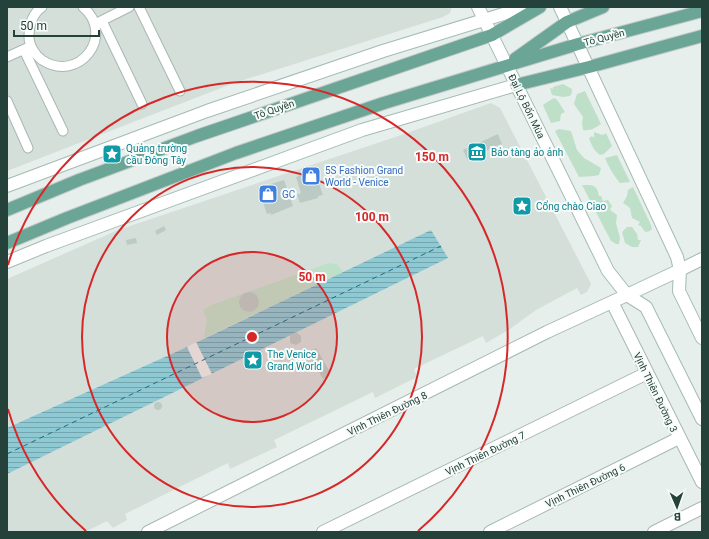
<svg xmlns="http://www.w3.org/2000/svg" width="709" height="539" font-family="Roboto,sans-serif">
<defs>
<pattern id="water-rules" width="6" height="5" patternUnits="userSpaceOnUse"><rect width="6" height="5" fill="#8ec9d4"/><path d="M0 2.5h6" fill="none" stroke="#74a5ad"/></pattern>
</defs>
<rect width="100%" height="100%" fill="#e6efeb"/>
<path fill="#d4dfda" d="M7,7H452L450,13L443,17L234,83L7,171Z
M491,103L500,108L589,280L591,284L587,292L581,295L577,288L536,310L510,329L486,343L483,336L414,369L417,377L375,398L373,392L274,440L277,447L230,469L228,463L125,514L127,520L113,528L107,521L85,532H7V279L118,230L407,133Z"/>
<path fill="#bfe0c8" d="M563,84L572,89V92L570,96L563,97L552,95L550,88L553,89V87Z
M585,91L601,124C595,128 591,131 583,130L582,123L583,117L574,104L577,94Z
M555,98L558,101L565,112L561,114L560,121L551,123L543,105L552,99Z
M559,129L571,131L577,150L584,158L601,168L599,175L594,176L579,177L555,131Z
M594,132L603,135L606,133L612,146L604,154L600,155C594,151 591,144 589,138L592,136L594,138Z
M617,155L630,182L620,183C614,176 608,166 605,158Z
M582,185C594,185 597,185 599,196H601L603,201L608,200L612,206L610,210L617,215L616,223L620,238L619,244H616L611,241Z
M633,187L651,225L652,229L650,231L645,232L641,226L638,225L640,222L632,218L630,208L623,203L627,196L628,190Z
M627,227H632L637,234L638,240H641L638,247H632L625,243L622,232Z
M329,263L337,264L343,272L204,338L207,319L203,310L211,305Z"/>
<path fill="url(#water-rules)" d="M431,230L448,258L7,474V428L187,347Z"/>
<path fill="#e6efeb" d="M196,342L212,374L202,378L187,347Z"/>
<g fill="none" stroke-linecap="round" stroke-linejoin="round">
<path stroke="#1c6f80" stroke-width="1" stroke-dasharray="5 4" stroke-linecap="butt" d="M7,454L441,246"/>
</g>
<path fill="#bbcac4" d="M498,134L502,144L467,159L463,150Z
M314,170L323,195L318,196V198L300,203L297,195L301,193L296,177Z
M284,180L293,206L271,215V213L267,214L258,188Z
M164,226L166,230L157,235L155,231Z
M136,238L137,243L127,245L126,240Z
M239 302a10 10 0 1 1 20 0a10 10 0 1 1-20 0Z
M296,332L301,336V342L296,345L290,343V335Z
M316,348L331,374L323,379L308,353Z
M154 406a4 4 0 1 1 8 0a4 4 0 1 1-8 0Z"/>
<g fill="none" stroke-linecap="round" stroke-linejoin="round">
<defs>
<path id="pedestrian" d="M42,7C32,14 29,25 29,37C29,45 35,55 42,60C79,84 116,35 83,7
M139,7L180,91
M102,21L142,104
M97,23L129,7
M24,50L63,131
M7,57L29,47
M7,101L28,148"/>
<path id="minor" d="M680,270L702,259
M612,302L702,482
M148,532L547,332L627,295
M323,532L647,373
M490,532L679,438
M654,532L702,508"/>
<path id="secondary" d="M478,7L608,271L627,295L646,307L702,419
M560,7L677,257L680,270L679,291L702,338
M7,186L207,111L383,51L526,7
M7,262L46,246L362,130L516,85
M627,295L680,270"/>
<path id="primary" d="M515,59L567,22L603,7
M516,85L589,67L702,36
M7,210L79,180L197,136L492,35L540,7
M7,243L67,218L236,153L384,103L578,44L702,11"/>
</defs>
<use href="#pedestrian" stroke="#a8b8b2" stroke-width="11"/>
<use href="#minor" stroke="#a8b8b2" stroke-width="14"/>
<use href="#secondary" stroke="#a4bbb3" stroke-width="14"/>
<use href="#primary" stroke="#c2cac8" stroke-width="14"/>
<use href="#pedestrian" stroke="#fff" stroke-width="9"/>
<use href="#minor" stroke="#fff" stroke-width="12"/>
<use href="#secondary" stroke="#fff" stroke-width="12"/>
<use href="#primary" stroke="#6aa596" stroke-width="12"/>
</g>
<circle cx="252" cy="337" r="85" fill="#d62828" fill-opacity=".12"/>
<g fill="none" stroke="#d62828" stroke-width="2">
<circle cx="252" cy="337" r="85"/>
<circle cx="252" cy="337" r="170"/>
<path d="M86 531A255 255 0 0 1 8 409M8 265A255 255 0 1 1 418 531"/>
</g>
<defs>
<symbol id="museum-square" viewBox="-11 -11 22 22"><rect x="-9" y="-9" width="18" height="18" rx="4" fill="#0f9aa8" stroke="#f7fbf9"/><path d="M0-6L6-3V-2H-6V-3ZM-5-1h2V3h-2ZM-1-1h2V3h-2ZM3-1h2V3H3ZM-6 4H6V6H-6Z" fill="#fff"/></symbol>
<symbol id="sight-square" viewBox="-11 -11 22 22"><rect x="-9" y="-9" width="18" height="18" rx="4" fill="#0f9aa8" stroke="#f7fbf9"/><path d="M0-6L1.8-2.2L6-1.7L2.9 1.2L3.7 5.4L0 3.3L-3.7 5.4L-2.9 1.2L-6-1.7L-1.8-2.2Z" fill="#fff"/></symbol>
<symbol id="shop-square" viewBox="-11 -11 22 22"><rect x="-9" y="-9" width="18" height="18" rx="4" fill="#3f7fe0" stroke="#f7fbf9"/><path d="M-5-2.5h2.3a2.7 3.5 0 0 1 5.4 0H5L5.5 6h-11ZM-1.5-2.5h3a1.5 2.3 0 0 0-3 0Z" fill="#fff"/></symbol>
</defs>
<g fill-rule="evenodd">
<use href="#museum-square" x="466" y="141" width="22" height="22"/>
<use href="#sight-square" x="101" y="143" width="22" height="22"/>
<use href="#shop-square" x="300" y="165" width="22" height="22"/>
<use href="#shop-square" x="257" y="183" width="22" height="22"/>
<use href="#sight-square" x="511" y="195" width="22" height="22"/>
<use href="#sight-square" x="242" y="349" width="22" height="22"/>
</g>
<g text-anchor="middle" stroke-width="4" stroke-linejoin="round" paint-order="stroke">
<g font-size="10" fill="#24423a" stroke="#f7fbf9">
<text transform="translate(604 37) rotate(-15)" y="4">Tô Quyền</text>
<text transform="translate(527 106) rotate(64)" y="4">Đại Lộ Bốn Mùa</text>
<text transform="translate(274 109) rotate(-19)" y="4">Tô Quyền</text>
<text transform="translate(656 392) rotate(64)" y="4">Vịnh Thiên Đường 3</text>
<text transform="translate(387 413) rotate(-26)" y="4">Vịnh Thiên Đường 8</text>
<text transform="translate(485 453) rotate(-26)" y="4">Vịnh Thiên Đường 7</text>
<text transform="translate(585 485) rotate(-26)" y="4">Vịnh Thiên Đường 6</text>
</g>
<g font-size="10" fill="#0d838f" stroke="#f7fbf9" text-anchor="start">
<text x="126" y="152">Quảng trường<tspan x="126" dy="12">cầu Đông Tây</tspan></text>
<text x="491" y="156">Bảo tàng ảo ảnh</text>
<text x="536" y="210">Cổng chào Ciao</text>
<text x="267" y="358">The Venice<tspan x="267" dy="12">Grand World</tspan></text>
</g>
<g font-size="10" fill="#366cbe" stroke="#f7fbf9" text-anchor="start">
<text x="325" y="174">5S Fashion Grand<tspan x="325" dy="12">World - Venice</tspan></text>
<text x="282" y="198">GC</text>
</g>
</g>
<circle cx="252" cy="337" r="6" fill="#d62828" stroke="#f7fbf9" stroke-width="2"/>
<g font-size="12" text-anchor="middle" font-weight="bold" fill="#d62828" stroke="#f7fbf9" stroke-width="4" stroke-linejoin="round" paint-order="stroke">
<text x="432" y="161">150 m</text>
<text x="372" y="221">100 m</text>
<text x="312" y="281">50 m</text>
</g>
<rect width="709" height="539" fill="none" stroke="#24423a" stroke-width="16"/>
<g transform="translate(677 507) rotate(178)" stroke="#f7fbf9" stroke-width="3" paint-order="stroke">
<path d="M0-3L7 15L0 10L-7 15Z" fill="#24423a"/>
<text y="-6" font-size="11" font-weight="bold" text-anchor="middle" fill="#24423a">B</text>
</g>
<path d="M14 30v6h85v-6" fill="none" stroke="#24423a" stroke-width="2"/>
<text x="20" y="30" font-size="12" fill="#24423a" stroke="#f7fbf9" stroke-width="3" paint-order="stroke">50 m</text>
</svg>
